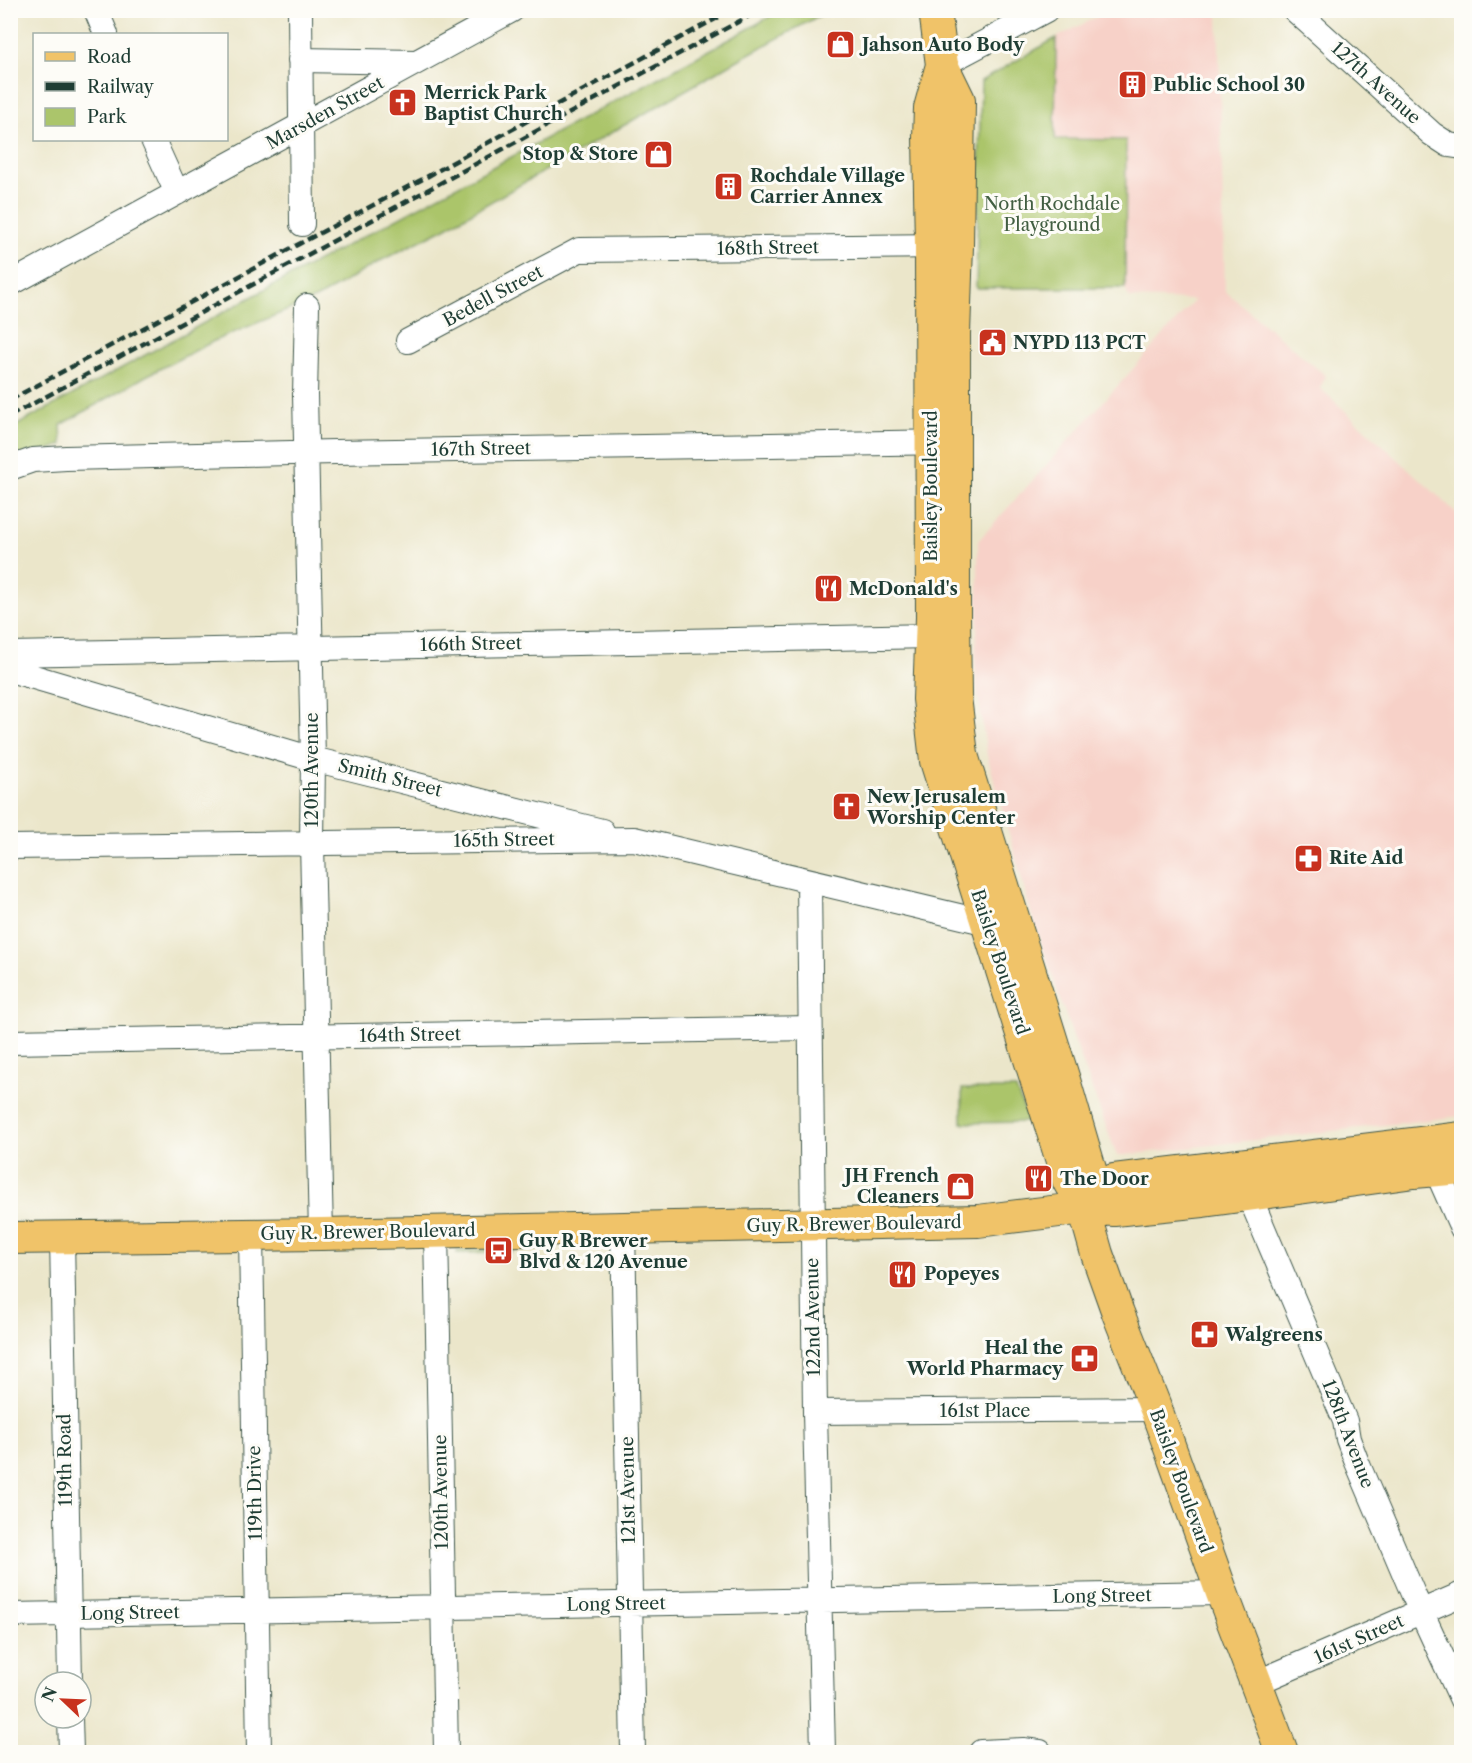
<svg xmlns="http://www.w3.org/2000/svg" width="1472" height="1763" font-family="'Libre Caslon Text',serif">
<rect width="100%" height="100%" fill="#fdfcf7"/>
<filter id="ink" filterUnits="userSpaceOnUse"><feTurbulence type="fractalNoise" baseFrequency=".0167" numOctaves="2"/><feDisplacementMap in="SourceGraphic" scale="12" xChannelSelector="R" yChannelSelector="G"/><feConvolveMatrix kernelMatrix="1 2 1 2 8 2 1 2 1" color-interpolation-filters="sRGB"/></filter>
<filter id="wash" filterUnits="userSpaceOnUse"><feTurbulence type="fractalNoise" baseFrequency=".008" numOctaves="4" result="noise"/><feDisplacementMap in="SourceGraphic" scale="24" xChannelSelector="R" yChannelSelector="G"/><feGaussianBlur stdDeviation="1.35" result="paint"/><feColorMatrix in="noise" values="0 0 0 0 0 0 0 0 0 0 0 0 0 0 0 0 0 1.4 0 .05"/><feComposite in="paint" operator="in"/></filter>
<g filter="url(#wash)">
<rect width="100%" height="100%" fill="#ebe6ca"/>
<path fill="#f7d1c8" d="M1108,11H1218L1225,291L1326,376L1320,388L1461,517V1116L1117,1156L1076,1045L1032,916L987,755L976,681L975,661L978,616V541L1195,300L1129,298L1125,288L1126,140H1055L1056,38Z"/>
<path fill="#abc56b" stroke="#658150" stroke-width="1.5" d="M780,11H828L745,56L445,228L382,260L317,298L216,340L146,376L61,425L62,445L11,463L10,429L266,289L732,38Z
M1056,38L1055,139L1126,140L1125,288H976L981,81Z
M962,1089H1016L1029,1122L962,1123Z
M512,1249V1252L457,1253V1250Z"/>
</g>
<g filter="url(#ink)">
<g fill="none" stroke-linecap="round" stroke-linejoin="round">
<defs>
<path id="minor" d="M96,10L106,34
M300,10L302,224
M1295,10L1432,134L1449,145L1462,147
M300,60L416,62
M942,65L1046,10
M153,140L177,193
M10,284L512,10
M307,306L305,395L313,759L312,843L321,1234
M408,341L579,250L946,246
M10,468L33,460L66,458L335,452L948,442
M10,654L932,636
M10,670L313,759L602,831
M10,847L634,839L988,923L1000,920
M809,881L815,1412L823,1752
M10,1042L810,1028
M1430,1156L1462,1228
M1247,1179L1249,1195L1345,1421L1348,1439L1356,1460L1414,1596L1462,1700
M623,1228L633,1752
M436,1231L446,1752
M251,1234L259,1752
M62,1237L70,1682
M815,1412L1156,1409
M10,1615L1222,1593
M1256,1683L1462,1594
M70,1718L71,1752
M981,1752L1023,1750L1040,1752"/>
<path id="major" d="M935,10L942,65L959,100L957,246L954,334V617L955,697L962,755L1064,1080L1092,1176L1084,1208
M942,65L930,108L929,137L931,245L932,617L929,699L936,761L1068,1180L1084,1208L1097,1254L1118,1313L1156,1409L1222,1593L1282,1752
M1084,1208L1114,1180L1462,1138
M10,1238L321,1234L978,1221L1084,1208L1114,1210L1203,1201L1414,1172L1462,1168"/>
</defs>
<use href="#minor" stroke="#3e564a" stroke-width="26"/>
<use href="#major" stroke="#3e564a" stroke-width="34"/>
<use href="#minor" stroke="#fff" stroke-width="24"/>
<use href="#major" stroke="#f0c369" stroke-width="32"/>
<path stroke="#1f3d34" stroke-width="4.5" stroke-dasharray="9 4.5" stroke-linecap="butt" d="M10,400L299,244L421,180L565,100L732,10
M10,416L760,10"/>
</g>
</g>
<defs>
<symbol id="shop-square" viewBox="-11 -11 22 22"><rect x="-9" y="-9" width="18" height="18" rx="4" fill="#c8321e" stroke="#fdfcf7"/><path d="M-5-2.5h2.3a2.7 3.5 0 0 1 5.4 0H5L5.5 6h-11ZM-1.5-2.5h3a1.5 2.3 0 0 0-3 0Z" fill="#fff"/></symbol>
<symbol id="building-square" viewBox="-11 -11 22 22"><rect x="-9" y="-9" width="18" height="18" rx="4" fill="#c8321e" stroke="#fdfcf7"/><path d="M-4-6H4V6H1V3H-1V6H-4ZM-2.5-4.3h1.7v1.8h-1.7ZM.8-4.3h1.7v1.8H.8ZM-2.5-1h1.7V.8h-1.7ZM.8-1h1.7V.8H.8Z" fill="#fff"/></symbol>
<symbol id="church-square" viewBox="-11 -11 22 22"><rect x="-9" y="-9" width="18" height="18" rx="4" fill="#c8321e" stroke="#fdfcf7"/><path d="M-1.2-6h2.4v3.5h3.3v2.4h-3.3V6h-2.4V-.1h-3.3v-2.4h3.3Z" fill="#fff"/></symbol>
<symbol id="civic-square" viewBox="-11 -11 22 22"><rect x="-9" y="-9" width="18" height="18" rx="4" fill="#c8321e" stroke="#fdfcf7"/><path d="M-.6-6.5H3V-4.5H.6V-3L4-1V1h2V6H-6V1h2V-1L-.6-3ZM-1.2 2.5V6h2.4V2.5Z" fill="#fff"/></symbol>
<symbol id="restaurant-square" viewBox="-11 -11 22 22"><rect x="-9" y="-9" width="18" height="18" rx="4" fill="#c8321e" stroke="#fdfcf7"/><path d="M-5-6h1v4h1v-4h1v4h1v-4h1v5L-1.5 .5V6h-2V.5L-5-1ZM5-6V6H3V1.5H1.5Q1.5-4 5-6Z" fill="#fff"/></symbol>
<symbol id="pharmacy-square" viewBox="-11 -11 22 22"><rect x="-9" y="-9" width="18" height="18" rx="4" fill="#c8321e" stroke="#fdfcf7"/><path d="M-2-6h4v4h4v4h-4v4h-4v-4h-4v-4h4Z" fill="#fff"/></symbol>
<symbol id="bus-square" viewBox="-11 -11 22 22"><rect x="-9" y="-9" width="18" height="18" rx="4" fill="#c8321e" stroke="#fdfcf7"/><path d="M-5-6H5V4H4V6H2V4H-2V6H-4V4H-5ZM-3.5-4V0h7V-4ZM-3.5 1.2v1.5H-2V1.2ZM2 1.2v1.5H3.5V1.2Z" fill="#fff"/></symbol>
</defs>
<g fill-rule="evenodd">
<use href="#shop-square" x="824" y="28" width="33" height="33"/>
<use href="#building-square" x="1116" y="68" width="33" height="33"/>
<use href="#church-square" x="386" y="86" width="33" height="33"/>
<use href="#shop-square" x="642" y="138" width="33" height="33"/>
<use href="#building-square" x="712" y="170" width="33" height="33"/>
<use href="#civic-square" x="976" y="326" width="33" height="33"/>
<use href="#restaurant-square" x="812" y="572" width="33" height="33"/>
<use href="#church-square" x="830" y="790" width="33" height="33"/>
<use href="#pharmacy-square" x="1292" y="842" width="33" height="33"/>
<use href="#restaurant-square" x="1022" y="1162" width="33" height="33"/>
<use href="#shop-square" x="944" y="1170" width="33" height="33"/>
<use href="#bus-square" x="482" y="1234" width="33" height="33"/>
<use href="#restaurant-square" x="886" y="1258" width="33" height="33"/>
<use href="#pharmacy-square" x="1188" y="1318" width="33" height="33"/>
<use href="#pharmacy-square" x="1068" y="1342" width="33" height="33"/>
</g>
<g text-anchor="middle" stroke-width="6" stroke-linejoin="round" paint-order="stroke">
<g font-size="18" font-weight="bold" fill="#1f3d34" stroke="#fdfcf7" text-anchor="start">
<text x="862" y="51">Jahson Auto Body</text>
<text x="1153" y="91">Public School 30</text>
<text x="424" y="99">Merrick Park<tspan x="424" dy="21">Baptist Church</tspan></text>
<text x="638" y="160" text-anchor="end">Stop &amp; Store</text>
<text x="750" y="182">Rochdale Village<tspan x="750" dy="21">Carrier Annex</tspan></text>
<text x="1013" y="349">NYPD 113 PCT</text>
<text x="849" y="595">McDonald's</text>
<text x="867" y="803">New Jerusalem<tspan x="867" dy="21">Worship Center</tspan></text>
<text x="1329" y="864">Rite Aid</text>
<text x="939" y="1182" text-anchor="end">JH French<tspan x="939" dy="21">Cleaners</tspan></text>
<text x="1060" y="1185">The Door</text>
<text x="519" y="1247">Guy R Brewer<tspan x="519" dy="21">Blvd &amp; 120 Avenue</tspan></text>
<text x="924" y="1280">Popeyes</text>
<text x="1225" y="1341">Walgreens</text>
<text x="1063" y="1354" text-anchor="end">Heal the<tspan x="1063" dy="21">World Pharmacy</tspan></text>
</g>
<g font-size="18" fill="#1f3d34" stroke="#fdfcf7">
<text transform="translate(1376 83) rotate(42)" y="6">127th Avenue</text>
<text transform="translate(325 113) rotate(-29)" y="6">Marsden Street</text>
<text transform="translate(768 248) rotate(-1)" y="6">168th Street</text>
<text transform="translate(493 296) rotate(-28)" y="6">Bedell Street</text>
<text transform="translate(481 449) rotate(-1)" y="6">167th Street</text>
<text transform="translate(931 486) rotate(-90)" y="6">Baisley Boulevard</text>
<text transform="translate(471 644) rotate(-1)" y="6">166th Street</text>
<text transform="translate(312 770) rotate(-90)" y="6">120th Avenue</text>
<text transform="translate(390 778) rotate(14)" y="6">Smith Street</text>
<text transform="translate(504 840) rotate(-1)" y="6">165th Street</text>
<text transform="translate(1000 962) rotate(72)" y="6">Baisley Boulevard</text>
<text transform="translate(410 1035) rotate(-1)" y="6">164th Street</text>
<text transform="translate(854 1224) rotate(-1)" y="6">Guy R. Brewer Boulevard</text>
<text transform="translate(368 1232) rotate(-1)" y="6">Guy R. Brewer Boulevard</text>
<text transform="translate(813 1317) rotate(-91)" y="6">122nd Avenue</text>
<text x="985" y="1417">161st Place</text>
<text transform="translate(1348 1434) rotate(69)" y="6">128th Avenue</text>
<text transform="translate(65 1460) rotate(-91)" y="6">119th Road</text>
<text transform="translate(1181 1481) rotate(70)" y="6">Baisley Boulevard</text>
<text transform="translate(628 1490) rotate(-91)" y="6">121st Avenue</text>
<text transform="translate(441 1492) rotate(-91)" y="6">120th Avenue</text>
<text transform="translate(255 1493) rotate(-91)" y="6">119th Drive</text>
<text transform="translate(1102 1596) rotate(-1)" y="6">Long Street</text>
<text transform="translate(616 1604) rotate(-1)" y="6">Long Street</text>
<text transform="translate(130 1613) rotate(-1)" y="6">Long Street</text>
<text transform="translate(1359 1639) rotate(-24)" y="6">161st Street</text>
</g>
<g font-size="18" fill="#425f42" stroke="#fdfcf7">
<text x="1052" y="210">North Rochdale<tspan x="1052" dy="21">Playground</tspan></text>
</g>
</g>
<rect width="1472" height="1763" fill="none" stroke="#fdfcf7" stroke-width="36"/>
<rect x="33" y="33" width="195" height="108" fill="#fdfcf7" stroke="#a4b0a9" stroke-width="1.5"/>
<rect x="45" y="52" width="30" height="9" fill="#f0c369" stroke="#a4b0a9" stroke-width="1.5"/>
<text x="87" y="63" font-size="18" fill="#1f3d34">Road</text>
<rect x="45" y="82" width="30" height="9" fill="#1f3d34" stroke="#a4b0a9" stroke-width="1.5"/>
<text x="87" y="93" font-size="18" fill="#1f3d34">Railway</text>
<rect x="45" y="108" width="30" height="18" fill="#abc56b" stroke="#a4b0a9" stroke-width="1.5"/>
<text x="87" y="123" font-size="18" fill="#1f3d34">Park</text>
<g transform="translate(63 1700) rotate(293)"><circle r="28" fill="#fdfcf7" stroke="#a4b0a9" stroke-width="1.5"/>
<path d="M0-4.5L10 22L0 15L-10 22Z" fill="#c8321e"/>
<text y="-9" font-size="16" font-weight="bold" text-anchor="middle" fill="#1f3d34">N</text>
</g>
</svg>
